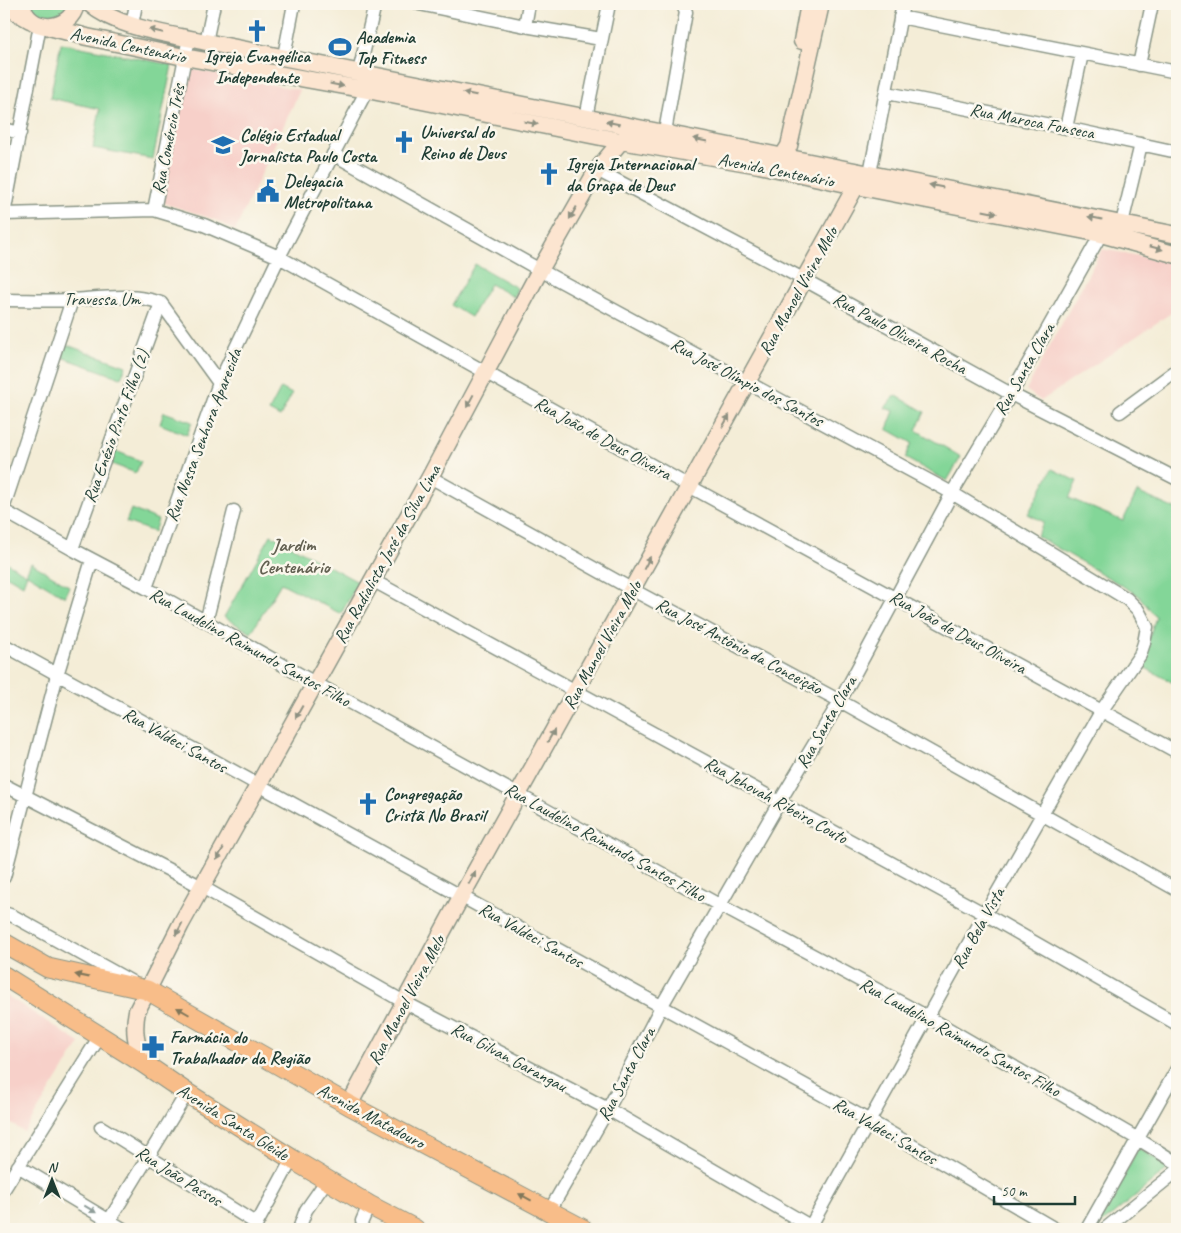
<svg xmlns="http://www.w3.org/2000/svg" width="1181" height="1233" font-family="Caveat,sans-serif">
<rect width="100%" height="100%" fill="#fbf7ec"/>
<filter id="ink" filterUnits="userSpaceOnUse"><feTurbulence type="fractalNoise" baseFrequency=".02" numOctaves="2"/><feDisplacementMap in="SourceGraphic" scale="10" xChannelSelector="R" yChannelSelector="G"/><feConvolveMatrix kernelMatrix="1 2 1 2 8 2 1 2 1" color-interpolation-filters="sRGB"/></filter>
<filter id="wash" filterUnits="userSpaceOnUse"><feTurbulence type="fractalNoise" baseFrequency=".0096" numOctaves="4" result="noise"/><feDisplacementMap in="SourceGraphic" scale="20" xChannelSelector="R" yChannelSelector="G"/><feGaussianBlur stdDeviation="1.12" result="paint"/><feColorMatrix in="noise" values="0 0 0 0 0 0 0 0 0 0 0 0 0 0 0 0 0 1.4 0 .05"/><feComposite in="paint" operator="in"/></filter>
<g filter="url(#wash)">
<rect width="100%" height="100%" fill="#f4edd7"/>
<path fill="#f7d0c9" d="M190,69L300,90L235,231L216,220L158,201Z
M1102,249L1172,262L1177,266V309L1041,401L1026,390Z
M4,994L80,1043L24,1132L4,1119Z"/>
<path fill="#83d698" stroke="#518a66" d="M28,4H71L62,16L47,19L35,14Z
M61,43L172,65L153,159L93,148L100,109L50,98Z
M475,264L517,288L514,297L490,284L471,317L451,305Z
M64,344L126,366L121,378L59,356Z
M281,388L292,394L280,417L269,411Z
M895,395L925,412L916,430L961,457L947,481L905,458L912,443L887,429L894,411L885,408Z
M164,412L192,422L187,435L160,424Z
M113,450L141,461L136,473L109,463Z
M1052,469L1077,481L1069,498L1123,521L1137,492L1177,510V685L1140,665L1156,617L1138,595L1037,536L1044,522L1028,514Z
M131,509L158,520L154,532L126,522Z
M271,535L358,582L341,614L281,583L251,633L224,617Z
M4,561L26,574L31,563L69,586L65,597L27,574L23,585L4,574Z
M1138,1148L1170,1167L1097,1228Z"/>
</g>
<g filter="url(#ink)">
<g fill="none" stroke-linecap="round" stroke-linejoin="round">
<defs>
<path id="street" d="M419,4L525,26L601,39
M900,17L1177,72
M132,25L136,4
M525,26L529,4
M206,42L214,4
M284,56L294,4
M1139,65L1152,4
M359,72L375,4
M887,93L1066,128L1177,152
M586,117L609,4
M1066,128L1082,54
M4,129L20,133
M665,132L686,12L682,4
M333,154L540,270L952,493L1127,599L1138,610L1147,627L1144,643L1140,655L1102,710L985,914L809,1229
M597,170L803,279L1011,394L1177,479
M870,173L903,4
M154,210L189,38
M4,214L154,210L204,225L279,257L689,486L1177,752
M4,214L40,25
M1122,223L1141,144
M4,300C27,300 50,301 73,300C103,298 133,293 161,303L219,383
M1120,412L1177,370
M430,477L633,590L840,701L1177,890
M4,506L72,300
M4,511L72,549L146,588L315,683L721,906L928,1017L1138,1139L1177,1163
M72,549L161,303
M372,580L985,914L1177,1024
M146,588L219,383L279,257L367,90
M206,622L234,511
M4,645L870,1121L1055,1229
M4,785L202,887L404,1002L608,1109L815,1229
M4,877L57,675L92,560
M4,913L13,916L132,982
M101,1127L257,1224
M18,1166L123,1229
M4,1189L100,1036
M550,1210L608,1109L661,1007L780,801L840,701L952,493L1011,394L1101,234
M362,1221L369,1205
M104,1229L187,1093
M254,1229L292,1159
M299,1229L306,1210L327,1180
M1087,1229L1177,1069
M1105,1229L1177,1171"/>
<path id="secondary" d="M22,4C27,34 71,33 76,4
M90,4C119,29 170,34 206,42L1177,235
M4,5L30,20
M49,27L87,37L184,57L367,90L621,141L759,165L856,186L1101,234L1177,255
M802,41L809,4
M776,162L782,157L789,146L821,4
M143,1063C136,1044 133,1030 137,1011L181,924L430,477L540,270L597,170L621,141L628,136
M349,1105L461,897L856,186"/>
<path id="primary" d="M4,943L48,968L147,990L349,1105L583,1229
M4,976L143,1063L187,1093L292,1159L369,1205L415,1229"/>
</defs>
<use href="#street" stroke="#8a9586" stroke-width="15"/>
<use href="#secondary" stroke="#8a9586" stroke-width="19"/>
<use href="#primary" stroke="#8a9586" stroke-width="21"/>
<use href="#street" stroke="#fff" stroke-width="12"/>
<use href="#secondary" stroke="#fce5d0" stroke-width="16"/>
<use href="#primary" stroke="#f8bd89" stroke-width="19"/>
</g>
<defs><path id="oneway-solid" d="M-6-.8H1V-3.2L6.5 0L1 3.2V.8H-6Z" transform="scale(1.25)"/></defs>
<g fill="#8e9182">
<use href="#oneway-solid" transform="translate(156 31) rotate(-167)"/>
<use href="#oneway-solid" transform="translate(337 85) rotate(11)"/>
<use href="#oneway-solid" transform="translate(470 94) rotate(-169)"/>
<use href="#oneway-solid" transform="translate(531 123) rotate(11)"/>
<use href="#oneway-solid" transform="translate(613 123) rotate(-168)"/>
<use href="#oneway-solid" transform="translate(700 140) rotate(-168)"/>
<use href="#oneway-solid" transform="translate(936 186) rotate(-169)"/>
<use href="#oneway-solid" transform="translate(990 212) rotate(11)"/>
<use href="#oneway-solid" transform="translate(573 213) rotate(120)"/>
<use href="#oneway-solid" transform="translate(1095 218) rotate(-169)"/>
<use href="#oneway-solid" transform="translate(1156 248) rotate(15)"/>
<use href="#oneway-solid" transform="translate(470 401) rotate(118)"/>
<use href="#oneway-solid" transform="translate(726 421) rotate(-60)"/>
<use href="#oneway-solid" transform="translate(647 563) rotate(-62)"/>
<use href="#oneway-solid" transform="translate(299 712) rotate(119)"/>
<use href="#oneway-solid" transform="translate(551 736) rotate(-61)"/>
<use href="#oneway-solid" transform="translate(220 854) rotate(119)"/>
<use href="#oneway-solid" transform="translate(472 878) rotate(-61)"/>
<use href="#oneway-solid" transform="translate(179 929) rotate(118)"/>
</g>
<g fill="#81775a">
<use href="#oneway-solid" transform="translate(82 976) rotate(-168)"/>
<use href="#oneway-solid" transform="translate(183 1011) rotate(-150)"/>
<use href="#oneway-solid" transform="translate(525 1197) rotate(-152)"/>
</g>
<use fill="#8f9e9a" href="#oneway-solid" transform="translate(90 1209) rotate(31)"/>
</g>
<defs>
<symbol id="church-bare" viewBox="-9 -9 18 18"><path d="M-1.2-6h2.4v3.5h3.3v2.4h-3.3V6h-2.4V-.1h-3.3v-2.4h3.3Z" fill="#1f6fb2" stroke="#fbf7ec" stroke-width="2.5" paint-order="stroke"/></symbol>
<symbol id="stadium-bare" viewBox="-9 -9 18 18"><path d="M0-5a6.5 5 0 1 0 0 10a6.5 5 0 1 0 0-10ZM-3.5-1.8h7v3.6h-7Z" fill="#1f6fb2" stroke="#fbf7ec" stroke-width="2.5" paint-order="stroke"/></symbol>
<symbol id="school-bare" viewBox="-9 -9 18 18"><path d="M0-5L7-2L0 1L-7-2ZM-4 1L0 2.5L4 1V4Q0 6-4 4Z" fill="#1f6fb2" stroke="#fbf7ec" stroke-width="2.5" paint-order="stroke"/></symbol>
<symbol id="civic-bare" viewBox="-9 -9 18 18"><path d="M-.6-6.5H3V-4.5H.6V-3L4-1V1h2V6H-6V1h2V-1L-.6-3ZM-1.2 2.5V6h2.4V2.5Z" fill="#1f6fb2" stroke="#fbf7ec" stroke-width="2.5" paint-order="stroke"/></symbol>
<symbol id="pharmacy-bare" viewBox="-9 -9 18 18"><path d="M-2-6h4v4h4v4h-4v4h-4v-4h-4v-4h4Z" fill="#1f6fb2" stroke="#fbf7ec" stroke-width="2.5" paint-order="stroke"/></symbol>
</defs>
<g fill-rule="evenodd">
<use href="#church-bare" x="241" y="15" width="32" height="32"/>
<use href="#stadium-bare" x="324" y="31" width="32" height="32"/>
<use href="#church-bare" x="388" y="126" width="32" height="32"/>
<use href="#school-bare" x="207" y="129" width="32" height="32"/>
<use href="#church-bare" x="533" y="158" width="32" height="32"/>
<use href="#civic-bare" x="252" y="175" width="32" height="32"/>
<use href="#church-bare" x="352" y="788" width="32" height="32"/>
<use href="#pharmacy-bare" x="137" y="1031" width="32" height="32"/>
</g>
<g text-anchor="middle" stroke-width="5" stroke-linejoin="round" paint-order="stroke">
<g font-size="18" font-weight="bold" fill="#1f3d34" stroke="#fbf7ec" text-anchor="start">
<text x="356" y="43">Academia<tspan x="356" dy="21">Top Fitness</tspan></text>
<text x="257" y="62" text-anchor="middle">Igreja Evangélica<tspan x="257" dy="21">Independente</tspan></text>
<text x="420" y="138">Universal do<tspan x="420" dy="21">Reino de Deus</tspan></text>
<text x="240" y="141">Colégio Estadual<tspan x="240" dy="21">Jornalista Paulo Costa</tspan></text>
<text x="566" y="170">Igreja Internacional<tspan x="566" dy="21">da Graça de Deus</tspan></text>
<text x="284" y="187">Delegacia<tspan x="284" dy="21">Metropolitana</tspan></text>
<text x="384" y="800">Congregação<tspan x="384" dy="21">Cristã No Brasil</tspan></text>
<text x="170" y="1043">Farmácia do<tspan x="170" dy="21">Trabalhador da Região</tspan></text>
</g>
<g font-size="18" fill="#1f3d34" stroke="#fbf7ec">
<text transform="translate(128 45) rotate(12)" y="6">Avenida Centenário</text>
<text transform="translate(1032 121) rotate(11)" y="6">Rua Maroca Fonseca</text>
<text transform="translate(168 139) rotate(-79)" y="6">Rua Comércio Três</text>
<text transform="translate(776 170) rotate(11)" y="6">Avenida Centenário</text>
<text transform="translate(798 291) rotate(-61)" y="6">Rua Manoel Vieira Melo</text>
<text x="102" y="305">Travessa Um</text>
<text transform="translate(900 333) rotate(29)" y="6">Rua Paulo Oliveira Rocha</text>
<text transform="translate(1024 369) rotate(-60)" y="6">Rua Santa Clara</text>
<text transform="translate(747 382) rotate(28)" y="6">Rua José Olímpio dos Santos</text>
<text transform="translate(116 426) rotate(-70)" y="6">Rua Enézio Pinto Filho (2)</text>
<text transform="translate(203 435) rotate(-69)" y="6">Rua Nossa Senhora Aparecida</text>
<text transform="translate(603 438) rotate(29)" y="6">Rua João de Deus Oliveira</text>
<text transform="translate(387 554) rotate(-61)" y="6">Rua Radialista José da Silva Lima</text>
<text transform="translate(958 632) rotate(29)" y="6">Rua João de Deus Oliveira</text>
<text transform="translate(602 645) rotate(-61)" y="6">Rua Manoel Vieira Melo</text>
<text transform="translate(739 646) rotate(28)" y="6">Rua José Antônio da Conceição</text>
<text transform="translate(250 647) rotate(29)" y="6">Rua Laudelino Raimundo Santos Filho</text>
<text transform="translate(826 722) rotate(-60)" y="6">Rua Santa Clara</text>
<text transform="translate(175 740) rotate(29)" y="6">Rua Valdeci Santos</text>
<text transform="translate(776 800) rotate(29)" y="6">Rua Jehovah Ribeiro Couto</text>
<text transform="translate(605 842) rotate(29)" y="6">Rua Laudelino Raimundo Santos Filho</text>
<text transform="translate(978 928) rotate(-61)" y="6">Rua Bela Vista</text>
<text transform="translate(531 935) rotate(29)" y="6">Rua Valdeci Santos</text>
<text transform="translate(406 1000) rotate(-62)" y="6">Rua Manoel Vieira Melo</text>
<text transform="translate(960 1037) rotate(29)" y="6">Rua Laudelino Raimundo Santos Filho</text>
<text transform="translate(509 1057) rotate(28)" y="6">Rua Gilvan Garangau</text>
<text transform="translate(626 1074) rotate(-62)" y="6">Rua Santa Clara</text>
<text transform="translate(371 1116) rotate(28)" y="6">Avenida Matadouro</text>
<text transform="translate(233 1122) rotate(32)" y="6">Avenida Santa Gleide</text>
<text transform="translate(885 1131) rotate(30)" y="6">Rua Valdeci Santos</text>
<text transform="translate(179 1176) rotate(32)" y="6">Rua João Passos</text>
</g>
<g font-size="19" font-weight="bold" fill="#636152" stroke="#fbf7ec">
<text x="294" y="551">Jardim<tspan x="294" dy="22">Centenário</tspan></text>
</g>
</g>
<rect width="1181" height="1233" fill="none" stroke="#fbf7ec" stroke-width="20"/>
<g transform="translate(52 1180)" stroke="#fbf7ec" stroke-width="4" paint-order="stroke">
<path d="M0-4L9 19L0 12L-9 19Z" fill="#1f3d34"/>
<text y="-8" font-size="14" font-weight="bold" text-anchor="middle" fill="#1f3d34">N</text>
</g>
<path d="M994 1196v8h81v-8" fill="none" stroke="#1f3d34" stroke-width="2.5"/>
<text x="1001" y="1196" font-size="15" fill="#1f3d34" stroke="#fbf7ec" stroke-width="4" paint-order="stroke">50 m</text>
</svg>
